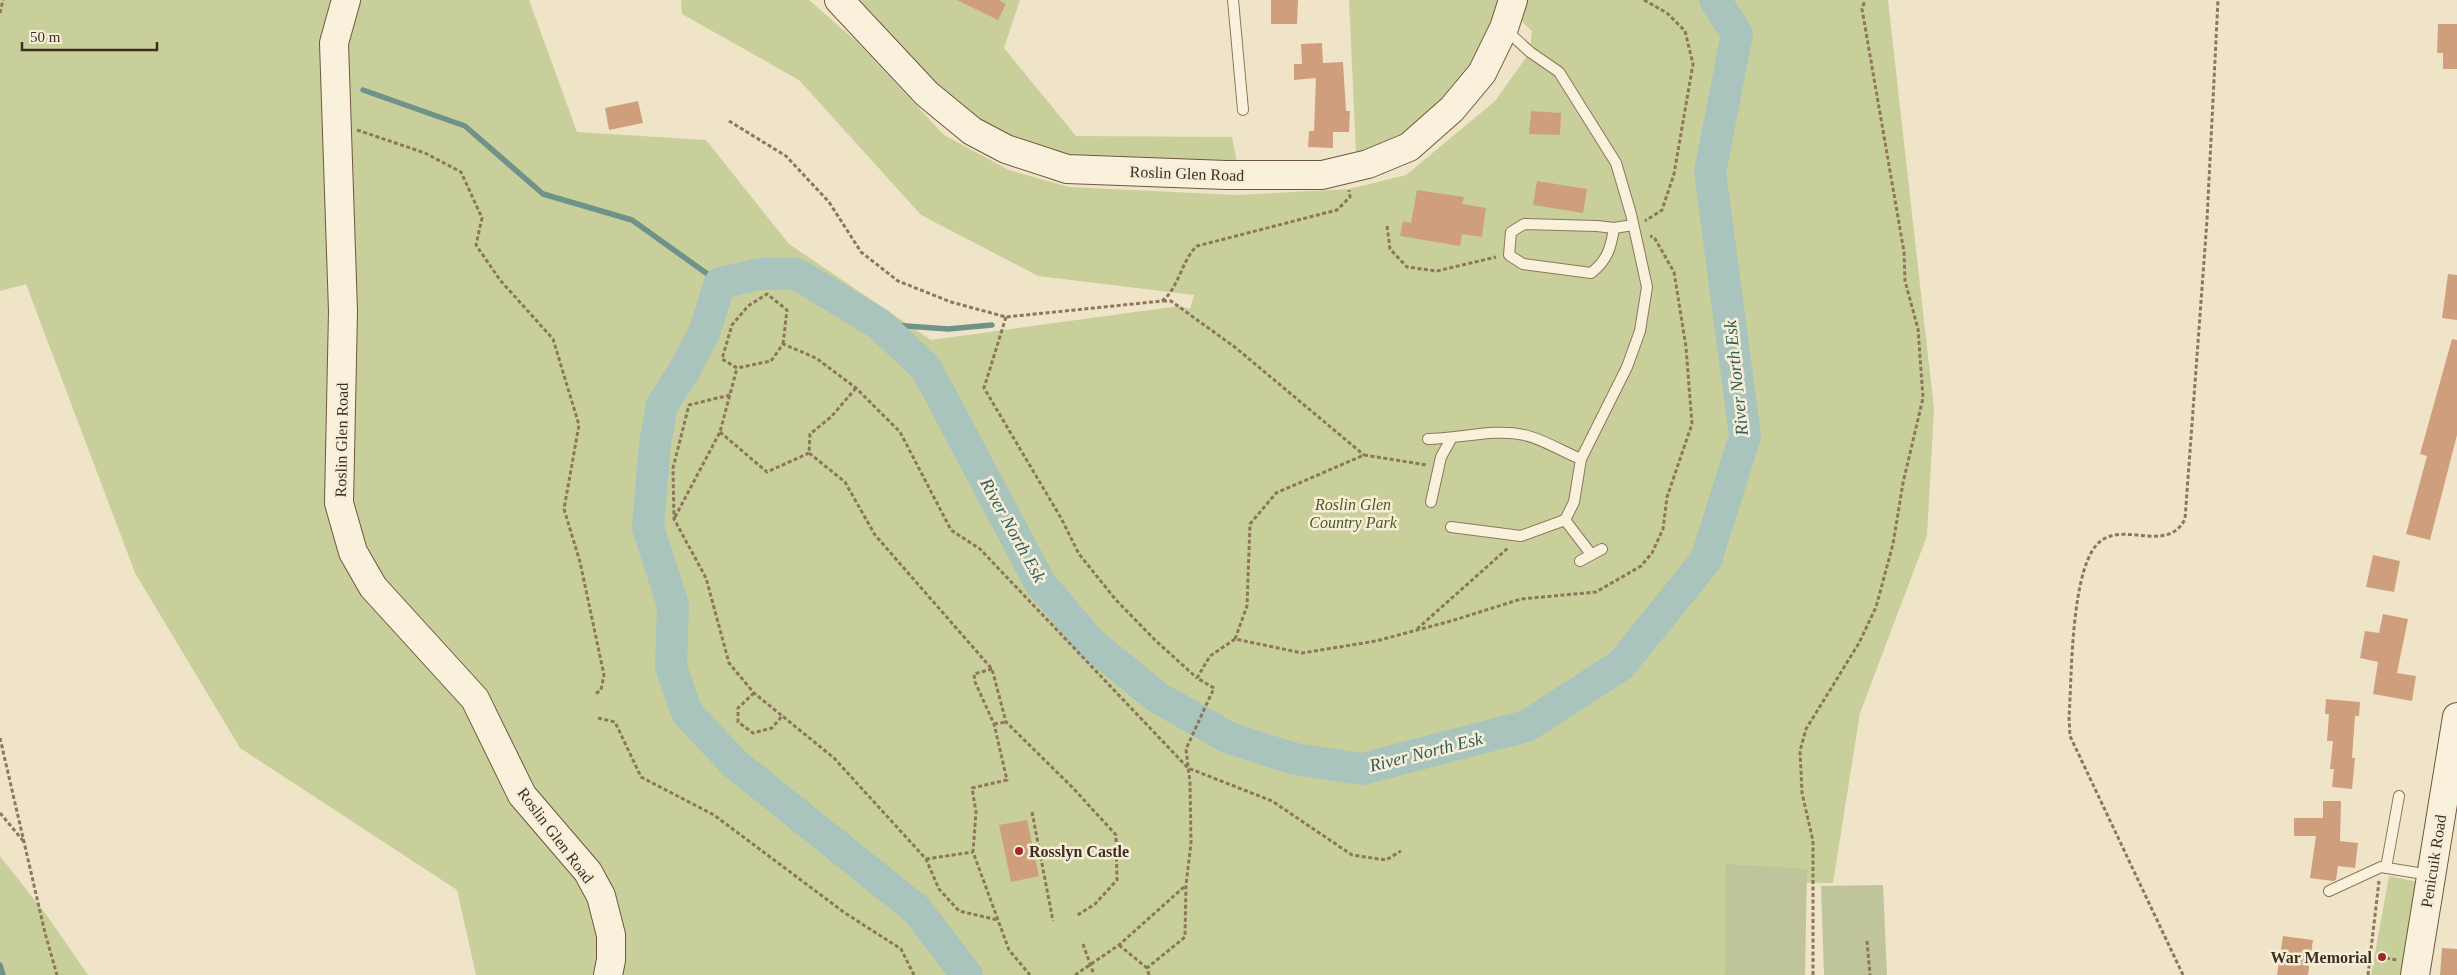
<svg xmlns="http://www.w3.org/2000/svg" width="2457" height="975" font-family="Georgia,serif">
<rect width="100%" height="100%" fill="#f0e4c8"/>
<path fill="#c9cf9b" d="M0,0H529L577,132L706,140L789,244L931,340L1179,306L1190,309L1194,295L1038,276L921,215L799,80L682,14L681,0H809L857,42L944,135L1009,170L1069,187L1237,195L1349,189L1406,175L1495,101L1530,52L1532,31L1519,19L1426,122L1402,138L1356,154L1349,0H1888L1934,409L1927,536L1860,713L1833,883L1741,882L1729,975H476L457,890L240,748L135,573L26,284L0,291Z
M859,0H1020L1004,48L1076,136L1232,137L1237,163L1071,157L1009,141L931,85Z
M0,856L48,917L88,975H0Z
M2389,876L2418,882L2403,975H2371Z"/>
<path fill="#bfc49a" d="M1726,864L1807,869L1805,975H1725Z
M1883,885L1887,975H1824L1821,886Z"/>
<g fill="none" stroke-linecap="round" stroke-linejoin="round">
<path stroke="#6f938a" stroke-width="5.5" d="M363,90L465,126L543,194L632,220L720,283
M879,324L948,329L992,325
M0,965L3,975"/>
<path stroke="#a9c4bc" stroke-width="32" d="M967,975L916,909L734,763L687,713L671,667L673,605L648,528L655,444L662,405L684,371L704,333L720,283L760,274H797L879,324L926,368L1040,583L1091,643L1157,697L1229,738L1295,759L1362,769L1527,726L1621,665L1706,560L1745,436L1710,172L1737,34L1715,0"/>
</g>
<path fill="#cf9f7d" d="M957,0H999L1006,4L998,20Z
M1271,0H1298L1297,24H1271Z
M2438,24H2457V69H2443V53H2437Z
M1322,43L1323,63L1343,62L1346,111H1350L1349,132H1333V148L1308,147L1309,131H1314L1316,78L1294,80V64H1302L1301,44Z
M638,101L643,123L609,130L605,108Z
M1531,111L1561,113L1560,135L1529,134Z
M1537,181L1587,189L1583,213L1533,205Z
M1417,190L1464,197L1462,204L1486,208L1482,237L1462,234L1460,246L1400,236L1403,221L1411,223Z
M2448,274L2457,275V320L2442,318Z
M2452,339L2457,340V435L2430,540L2406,534L2427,456L2420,454Z
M2373,555L2400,561L2394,592L2366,587Z
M2383,614L2408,619L2397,673L2416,676L2412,701L2373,694L2378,662L2360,658L2365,631L2379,633Z
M2326,699L2360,702L2359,716H2355L2352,758H2355L2352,789L2332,787L2334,769H2330L2333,741H2327L2329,714H2325Z
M2323,801H2341L2340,841L2358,843L2355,868L2338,866L2336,880L2333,881L2310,878L2316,836H2294V818H2323Z
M1027,820L1039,876L1011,882L999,825Z
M2283,936L2313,940L2308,975H2277Z
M2442,948L2457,949V975H2440Z"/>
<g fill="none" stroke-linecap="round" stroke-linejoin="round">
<defs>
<path id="service" d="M1233,0L1243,110
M1614,228C1611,248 1607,261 1591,273L1523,264L1509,255L1511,232L1524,224L1597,226L1614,228L1633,225
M1428,439C1458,439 1495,428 1524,435C1543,439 1563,452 1581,459
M1431,502L1441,457L1451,439
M1565,520L1591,554
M1451,527L1521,536L1565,520L1574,502L1581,459L1627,367L1640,331L1647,287L1631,214L1616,163L1559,72L1530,52L1505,29
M1580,561L1602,549
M2386,868L2399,796
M2329,891L2381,867L2430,875"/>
<path id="secondary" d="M346,0L334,43L343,311L339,503L353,552L373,587L475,699L522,795L588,872L601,896L611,935V960L608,975
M839,0L927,94L972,131L1006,149L1067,169L1226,175H1322L1368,164L1409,147L1452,109L1482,73L1504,28L1513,0
M2415,975L2457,717"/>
</defs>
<use href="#service" stroke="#8d765c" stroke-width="12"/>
<use href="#secondary" stroke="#6f573f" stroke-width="30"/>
<path stroke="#8d765c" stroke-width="3" stroke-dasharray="4 2.5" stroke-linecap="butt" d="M1644,0L1667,13L1685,31L1693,64L1674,174L1662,210L1645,221
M0,13L3,0
M729,121L786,156L829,202L861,252L898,281L951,302L1006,317L1162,301C1179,288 1181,261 1197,246L1337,210L1350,197L1349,190
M357,130L425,153L461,172L482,218L476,245L500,280L553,339L579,425L564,509L580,562L604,675L601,690L594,695
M1387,226L1390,249L1407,267L1437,271L1496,257
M1163,301H1171L1236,348L1364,455
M1006,317L984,388L1061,518L1079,554L1116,600L1156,641L1197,678
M783,344L787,310L767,294L748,306L732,325L722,359L737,368L771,361L783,344L816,358L856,388L900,432L951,530L980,549L1188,768L1272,801L1352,855L1386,860L1401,851
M856,388L831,417L810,434L809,453L845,482L875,535L992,669L1006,722L1073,788L1116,835L1117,880L1095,904L1076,916
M730,395L689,405L673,468L674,519L706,578L729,663L754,693L834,758L926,859L939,889L959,911L998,920
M720,432L767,472L809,453
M675,517L720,432L737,368
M1417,629L1508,548
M1235,639L1247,606L1250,524L1276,493L1364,455L1427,465
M992,669L974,674L975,682L994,724L1007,780L972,788L976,812L973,852L1009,950L1030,975
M754,693L738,708V722L753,733L772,728L783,715
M598,718L615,722L641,777L714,815L845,913L901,949L914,975
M994,724L1006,722
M0,738L45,933L57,975
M1032,812L1053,921
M0,813L25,843
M926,859L973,852
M1867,941L1870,975
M1119,945L1147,968
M2386,958L2397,960
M1075,975L1119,945L1185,886
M1149,975L1147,968L1185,937L1186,885L1191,843L1190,783L1186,749L1214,688L1197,678L1210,656L1235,639L1302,653L1376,641L1451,621L1521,599L1596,592L1641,566L1652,553L1663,529L1667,497L1692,424L1686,347L1674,272L1654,237L1650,236
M1813,975V841L1802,793L1800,751L1806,729L1859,643L1876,607L1893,544L1903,483L1923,398L1918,329L1905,281L1904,252L1862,9L1865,0
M2183,975L2070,736L2069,717C2072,679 2070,561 2102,540C2127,523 2168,553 2185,519L2207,220L2218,0
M2368,975L2379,881"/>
<use href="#service" stroke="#faf1dc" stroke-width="10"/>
<use href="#secondary" stroke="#faf1dc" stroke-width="28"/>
<path stroke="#8d765c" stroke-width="3" stroke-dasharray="4 2.5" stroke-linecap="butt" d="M1083,944L1094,975"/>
</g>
<g fill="#9e2a2b" stroke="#f7eed8" stroke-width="2">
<circle cx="1019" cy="851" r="5"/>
<circle cx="2382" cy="957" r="5"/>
</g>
<g text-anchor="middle" stroke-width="5" stroke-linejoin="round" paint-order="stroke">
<g font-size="16" fill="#3d2e20" stroke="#f7eed8">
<text transform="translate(1187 173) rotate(2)" y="6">Roslin Glen Road</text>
<text transform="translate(341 440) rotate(-89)" y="6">Roslin Glen Road</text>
<text transform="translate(556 835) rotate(53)" y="6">Roslin Glen Road</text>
<text transform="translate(2433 861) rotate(-81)" y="6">Penicuik Road</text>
</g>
<g font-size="16" font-style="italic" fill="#4d5a26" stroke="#f7eed8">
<text x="1353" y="510">Roslin Glen<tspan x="1353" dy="18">Country Park</tspan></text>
</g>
<g font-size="16" font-weight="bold" fill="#3d2e20" stroke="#f7eed8" text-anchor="start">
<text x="1029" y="857">Rosslyn Castle</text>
<text x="2372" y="963" text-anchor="end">War Memorial</text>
</g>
<g font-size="18" font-style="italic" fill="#2f5d5a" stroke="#f7eed8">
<text transform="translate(1736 378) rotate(-96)" y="6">River North Esk</text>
<text transform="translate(1013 530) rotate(61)" y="6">River North Esk</text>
<text transform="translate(1426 752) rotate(-14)" y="6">River North Esk</text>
</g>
</g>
<path d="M22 42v8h135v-8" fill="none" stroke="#3d2e20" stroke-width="2.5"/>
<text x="30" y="42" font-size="15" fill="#3d2e20" stroke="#f7eed8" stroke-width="4" paint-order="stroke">50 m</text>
</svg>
